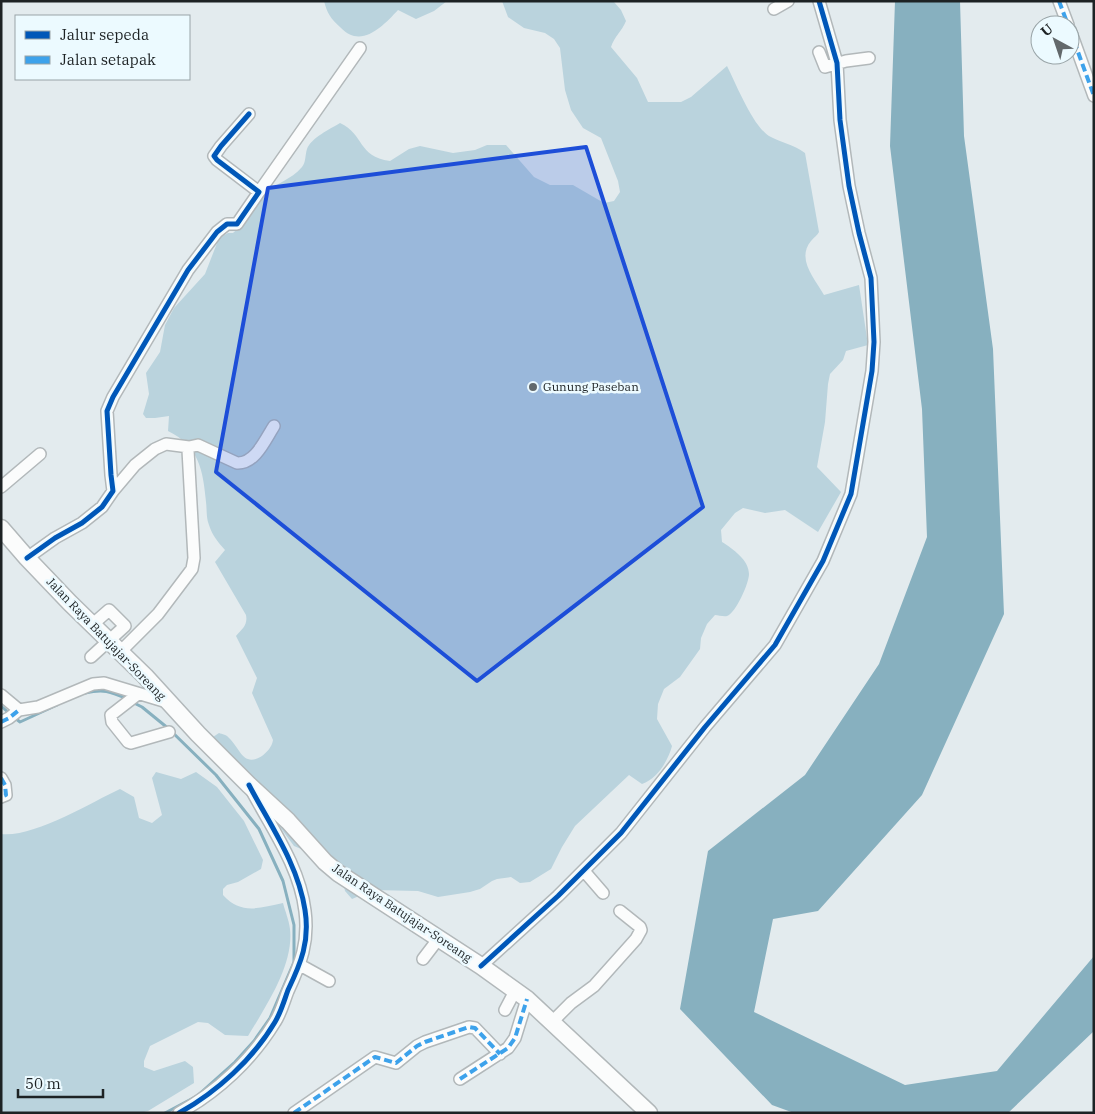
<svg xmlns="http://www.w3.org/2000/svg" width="1095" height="1114" font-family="'IBM Plex Serif',serif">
<rect width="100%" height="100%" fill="#e3ebee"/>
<path fill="#bad3dd" d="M324,1H447L434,11L416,19L398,10C383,26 361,50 340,27C331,19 327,13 324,1Z
M502,1L614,2L621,10L626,21C622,31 614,37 611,47L637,78L648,102H681L691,97L727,66C736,84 753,126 769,136C781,143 793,144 805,153L819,232C817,236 814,237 811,241C796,259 815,279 824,295L859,285L868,345L846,351L843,360L830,374L828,384L825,422L817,467L841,492L818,532L785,510L765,513L743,508L735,513L721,530L722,542C733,549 749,560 749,574C749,583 736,613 727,616C724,617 718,615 715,615L707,624L701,638L700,649L680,677L664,689L658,704L657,719L672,746C668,761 657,779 642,784L629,775L575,826L562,847L551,869L530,882L520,883L511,877L497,879L492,881L480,889L470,892L438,897L418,891L373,890L352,899L345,891L343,880L332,862L294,846L213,737L219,733C222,734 227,735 229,738C240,748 243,768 262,756C267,752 272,747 273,740L252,693L257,678L236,636C242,629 248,625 246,615L215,562L225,550C218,542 212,535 209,525C206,518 207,509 206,502C203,470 199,446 168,431L169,416L155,418H146L143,414L149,394L146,373L160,352L165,325L174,308L205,274L219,238L228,233H233C247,222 252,206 264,194C276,183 291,180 302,167C306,162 305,155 307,149C311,138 330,129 340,123C365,135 357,156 390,161L409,149L420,146L453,153L475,150L487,145H506L534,177L550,185H573L604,203L614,201L620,192L618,181L601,138L583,128L571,110L565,90L560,48L554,39L545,33L524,28L508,17Z
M156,772L181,779L196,772L217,787L244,821L263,860L261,869L238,882L227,885L223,889V895C241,915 259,908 283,903C285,911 289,920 290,929C294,965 266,1006 248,1036L225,1035L208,1023L198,1022L150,1046L144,1061V1067L154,1071L185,1061L193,1067L194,1083L148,1111L140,1113H1V834C33,838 90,803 120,789L134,797L139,818L152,823L162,815L152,778Z"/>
<path fill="#87b0bf" d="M895,1H960L964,136L993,349L1004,614L922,795L818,911L773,919L754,1012L905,1085L997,1071L1094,956V1031L1008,1113H794L772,1105L680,1009L708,851L805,775L879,664L927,537L922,409L890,146Z"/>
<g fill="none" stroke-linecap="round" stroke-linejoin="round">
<path stroke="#87b0bf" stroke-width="3" d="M85,693C103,689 110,691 127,699
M132,702L142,707L169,729L216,775L259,829L283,881L294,925V962L270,1018L254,1041L235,1062L197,1096L165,1113
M1,706L10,714
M15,718L20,722L57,705"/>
<defs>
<path id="minor" d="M1059,1L1068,25
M774,9L788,1
M1070,30L1094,96
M819,52L825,67L846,61L869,58
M259,192L360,48
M1,487L40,454
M113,491L135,465L155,449L166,444L189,447L198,445L237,463C255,464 265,440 274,426
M27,558L55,538L82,523L102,507L113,491L111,475L107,411L113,397L188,270L217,232L227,224H237L259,192L217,160L214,156L221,146L249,114
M121,651L158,614L192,569L194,558L188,450L189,447
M91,657L125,626L109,610L93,624
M138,694L111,715L112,722L128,742L131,743L169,732
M1,695L19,710L38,707L93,684L104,683L167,702
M1,722L9,718L19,710
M1,778L5,785L6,795L1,797
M584,871L603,893
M423,959L439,938
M300,965L329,981
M481,966L558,896L621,833L705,727L775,645L823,561L851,494L872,371L874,342L872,299L871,278L859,233L849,186L840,120L837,63L819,1
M505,1010L515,991
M552,1022L571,1003L594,986L636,939L641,930L640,927L620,911
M460,1079L508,1048L515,1038L527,999
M179,1113C217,1092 252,1060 275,1022C281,1013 284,1001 288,991C301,963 309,942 305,911C300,868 273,830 253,793
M294,1113L375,1057L396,1063L417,1046L425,1042L469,1027L475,1028L500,1054"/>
<path id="highway" d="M1,528L27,558L70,603L145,676L198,734L249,785L288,821L325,862L338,873L481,966L527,999L649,1113"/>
</defs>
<use href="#minor" stroke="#b2b8ba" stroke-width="14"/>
<use href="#highway" stroke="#b2b8ba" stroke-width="19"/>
<use href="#minor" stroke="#fbfcfc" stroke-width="11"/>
<use href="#highway" stroke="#fbfcfc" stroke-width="16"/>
<path stroke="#3da2eb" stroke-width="4" stroke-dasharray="8 4" stroke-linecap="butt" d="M1059,1L1068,25
M1070,30L1094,96
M1,722L9,718L19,710
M1,778L5,785L6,795L1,797
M460,1079L508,1048L515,1038L527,999
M294,1113L375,1057L396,1063L417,1046L425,1042L469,1027L475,1028L500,1054"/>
<defs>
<path id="cycleway" d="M27,558L55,538L82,523L102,507L113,491L111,475L107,411L113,397L188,270L217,232L227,224H237L259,192L217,160L214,156L221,146L249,114
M481,966L558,896L621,833L705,727L775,645L823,561L851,494L872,371L874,342L872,299L871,278L859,233L849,186L840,120L837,63L819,1
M179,1113C217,1092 253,1059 275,1022C281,1012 284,1001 288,990C301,963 310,941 305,910C298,864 270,825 249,785"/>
</defs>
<use href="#cycleway" stroke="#ecfaff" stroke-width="8"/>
<use href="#cycleway" stroke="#0057b8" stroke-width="5"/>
</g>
<path fill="#1d4ed8" fill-opacity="0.2" stroke="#1d4ed8" stroke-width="4" stroke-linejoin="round" d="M586,147L703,507L477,681L216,472L268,188Z"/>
<circle fill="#62686b" stroke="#ecfaff" stroke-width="2" cx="533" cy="387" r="5"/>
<g text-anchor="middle" stroke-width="5" stroke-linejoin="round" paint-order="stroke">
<g font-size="12" fill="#1d2224" stroke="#ecfaff" text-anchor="start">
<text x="543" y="391">Gunung Paseban</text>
</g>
<g font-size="12" fill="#1d2224" stroke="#ecfaff">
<text transform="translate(106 639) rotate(46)" y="4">Jalan Raya Batujajar-Soreang</text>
<text transform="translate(402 913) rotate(34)" y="4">Jalan Raya Batujajar-Soreang</text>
</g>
</g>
<rect width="1095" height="1114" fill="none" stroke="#1d2224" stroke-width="5"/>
<rect x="15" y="15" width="175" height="65" fill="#ecfaff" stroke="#99a4a7"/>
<rect x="25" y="31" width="25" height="8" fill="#0057b8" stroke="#99a4a7"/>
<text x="60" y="40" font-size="15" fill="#1d2224">Jalur sepeda</text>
<rect x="25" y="56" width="25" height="8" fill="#3da2eb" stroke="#99a4a7"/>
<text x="60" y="65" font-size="15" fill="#1d2224">Jalan setapak</text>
<g transform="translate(1055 40) rotate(320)"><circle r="24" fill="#ecfaff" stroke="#99a4a7"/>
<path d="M0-4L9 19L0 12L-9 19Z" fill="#62686b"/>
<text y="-8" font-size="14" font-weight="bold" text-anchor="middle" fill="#1d2224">U</text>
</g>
<path d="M18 1089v8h85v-8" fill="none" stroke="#1d2224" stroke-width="2.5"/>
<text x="25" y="1089" font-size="15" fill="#1d2224" stroke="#ecfaff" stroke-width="4" paint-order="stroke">50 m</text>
</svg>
